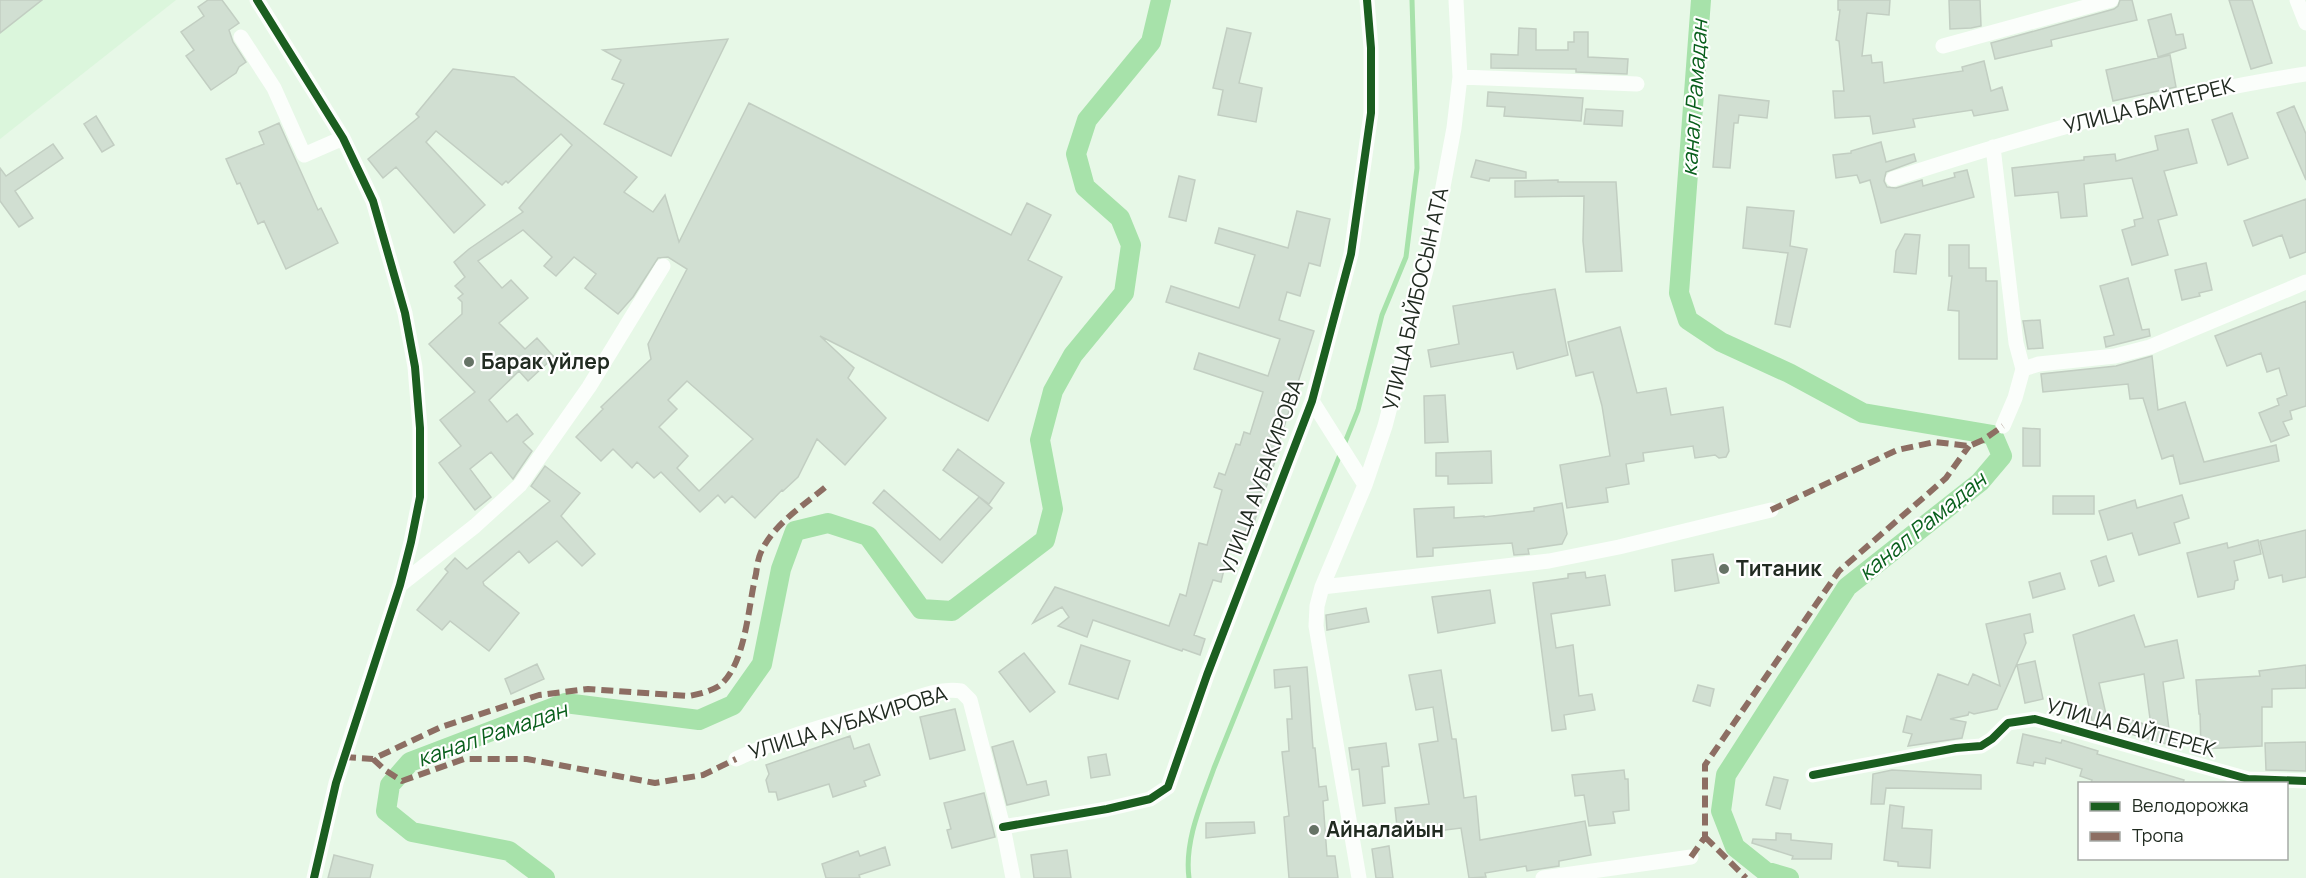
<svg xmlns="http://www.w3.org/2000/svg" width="2306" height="878" font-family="Manrope,sans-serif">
<rect width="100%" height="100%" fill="#e7f8e7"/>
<path fill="#dbf6dc" d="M0,0H176L0,139Z"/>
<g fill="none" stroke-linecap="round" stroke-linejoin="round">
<path stroke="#a7e2aa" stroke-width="5" d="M1189,878C1184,841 1202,802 1214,768L1358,410L1382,315L1406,257L1417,168L1412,0"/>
<path stroke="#a7e2aa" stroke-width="20" d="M1701,0L1679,293L1688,320L1721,342L1789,373L1863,413L1993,435L2002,456L1980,482L1847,587L1726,775L1721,811L1735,847L1765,871L1789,878
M545,878L509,851L412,832L386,811L390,785L410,762L565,703L699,720L733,705L762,664L781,569L795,531L828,523L868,536L921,609L952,611L1045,540L1053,509L1040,440L1053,391L1073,355L1124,293L1131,245L1120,218L1085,187L1076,154L1087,120L1151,42L1161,0"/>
</g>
<path fill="#d1dfd2" stroke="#c2cec2" stroke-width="1.5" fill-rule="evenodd" d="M0,0H42L0,33Z
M208,0H222L239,23L229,30L233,42L246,62L239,67L236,73L211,90L186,56L194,50L181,32L204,16L198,7Z
M1838,0H1890L1889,15L1867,13L1862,56L1871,55L1872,63L1882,62L1884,83L1963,71L1962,67L1984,61L1991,91L2002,87L2008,110L1974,116L1972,110L1913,119L1915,127L1873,134L1870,116L1835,118L1833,91H1844L1839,41L1836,40L1840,10H1838Z
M1949,0H1980L1981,26L1971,28L1950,29Z
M2120,0H2132L2137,20L2051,40L2052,46L1995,59L1991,43L2114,9L2118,6Z
M2229,0H2252L2272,63L2251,69Z
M2171,14L2176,35L2183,34L2186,48L2158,57L2148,20Z
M1227,28L1251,33L1239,83L1262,88L1256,122L1218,115L1223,90L1213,88Z
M1519,28L1536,29V50H1568V42H1574V32H1588V57L1628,59L1627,74L1576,72V69L1491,68V54L1518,55Z
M728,39L671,156L604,124L624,84L612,79L621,60L603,50Z
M2170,55L2176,87L2113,101L2106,70Z
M453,69L514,77L637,177L624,192L653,212L665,195L679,242L749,103L1011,235L1027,203L1051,215L1028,260L1062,277L988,421L820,336L854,368L848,378L886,418L845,465L817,439L798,477L783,491L782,490L755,518L732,496L725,503L718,495L700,512L661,472L654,478L637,462L632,468L613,449L601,461L576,437L603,409L601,407L651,359L648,344L687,269L668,257L658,258L633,297L618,314L585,288L596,274L574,257L556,276L544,266L552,257L523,230L478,261L502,288L511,280L528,298L499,323L525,349L537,338L554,357L528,381L519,371L489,400L507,422L517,414L533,434L523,442L532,451L513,479L491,452L470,469L491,497L475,510L439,463L461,446L440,420L475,392L429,344L462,314V302L458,298L463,294L455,286L465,277L454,262L469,249L523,212L519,208L572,145L561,134L508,183L506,181L502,185L436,131L426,142L485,205L454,233L396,167L383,178L368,159L419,117L416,114ZM687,381L753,439L699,491L677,468L688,456L659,427L677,409L668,400Z
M1488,92L1583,98L1581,121L1504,116L1505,107L1487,106Z
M1719,95L1769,101L1767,118L1739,115L1738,123H1734L1730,168L1713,167Z
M2294,106L2306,134V180L2277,113Z
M1586,109L1623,111L1622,126L1584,124Z
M2232,113L2248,158L2228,165L2212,120Z
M96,116L114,145L102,152L84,124Z
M279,123L318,210L321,208L338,243L286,269L264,221L258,224L240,183L237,184L226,159L264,144L259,132Z
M2188,129L2197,163L2164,171L2177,215L2158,220L2168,255L2132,265L2122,230L2135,226L2134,220L2143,218L2132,178L2084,184L2087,216L2061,218L2058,192L2015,196L2012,168L2084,160V157L2115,154L2116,161L2158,150L2155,136Z
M1881,142L1886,162L1914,154L1916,161L1886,172L1884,181L1887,187L1896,188L1922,180L1923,186L1955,177L1954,173L1967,170L1974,197L1881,223L1870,180L1860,183L1857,175L1836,178L1833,155L1851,153V151Z
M53,144L63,158L15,191L33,218L19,227L0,201V168L6,176Z
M1476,160L1526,172V178H1490L1489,181L1471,177Z
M1179,176L1195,180L1186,221L1169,217Z
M1558,180V182H1616L1622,271L1586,272L1583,241L1584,196L1515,197V181Z
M2306,199V252L2290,258L2282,235L2253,246L2244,221Z
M1747,207L1794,211L1790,246L1807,249L1790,327L1775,324L1788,253L1743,248Z
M1297,211L1330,219L1320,266L1309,263L1300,296L1287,292L1279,320L1314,331L1279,443L1281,444L1251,531L1246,529L1243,540L1232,537L1221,582L1213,580L1194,635L1205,639L1200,655L1183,649L1182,651L1093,620L1087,637L1058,626L1069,617L1062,607L1033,623L1055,587L1169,626L1180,594L1186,596L1199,543L1207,545L1222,490L1214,487L1219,473L1225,475L1236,444L1240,445L1244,432L1250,434L1263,392L1194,369L1199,353L1268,376L1280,339L1166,302L1171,286L1239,308L1255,255L1215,243L1219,228L1288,248Z
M1905,234L1920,235L1916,274L1894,272L1896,251Z
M1949,245H1969V268H1986V281H1997V359H1959V311L1948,310L1952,276H1949Z
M2206,263L2212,290L2199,293L2200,296L2182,300L2175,270Z
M2128,278L2142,330L2149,329L2150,336L2106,347L2104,337L2114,335L2100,286Z
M1555,289L1568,355L1517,369L1513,352L1431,367L1428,350L1459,344L1453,306Z
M2306,301V406L2290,411L2292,419L2283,422L2289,435L2271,442L2259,413L2279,405L2277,399L2287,395L2279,368L2267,372L2261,353L2227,366L2215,336Z
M2040,320L2043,348L2028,349L2023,321Z
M1620,327L1637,393L1666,388L1671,415L1723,407L1729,451L1726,457L1719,458L1715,455L1695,458L1693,446L1643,453L1644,461L1626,464L1629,484L1606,488L1608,502L1567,508L1560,465L1610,456L1602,406L1593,372L1576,376L1568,342Z
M2152,356L2158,410L2185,402L2204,462L2276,445L2279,461L2180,484L2173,455L2162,459L2143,398L2130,399L2128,384L2043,392L2041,374L2116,366Z
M1445,395L1448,442L1425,443L1424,396Z
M2023,428L2040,429V466H2023Z
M958,449L1004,483L989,504L943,470Z
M1491,451L1492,483L1448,484V476H1436V453Z
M545,466L580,493L561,516L595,554L582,566L557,541L529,563L519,551L483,582L484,585L519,613L489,651L450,621L442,630L417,610L448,572L445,569L455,558L467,569L550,501L531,486Z
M884,490L940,540L979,497L992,508L942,563L873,503Z
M2182,495L2189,518L2174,523L2180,543L2139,555L2132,533L2108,540L2099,511L2135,500L2137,508Z
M2053,496H2094V514H2053Z
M1562,503L1567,534L1562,544L1528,549L1529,554L1514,555L1512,543L1433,548V556L1417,557L1414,509L1454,507V518L1484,516V517L1534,511V508Z
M2306,530V577L2283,582L2282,575L2269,578L2260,541Z
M2258,540L2261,554L2234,561L2238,580L2235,581L2234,589L2198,597L2187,553L2227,543L2228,548Z
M1713,554L1719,583L1675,591L1672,560Z
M2106,556L2114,581L2099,586L2091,561Z
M1585,572L1586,578L1605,575L1610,605L1551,614L1556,648L1573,645L1579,696L1592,694L1595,710L1564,715L1566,729L1552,731L1533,583L1568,578V574Z
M2060,573L2065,589L2033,598L2029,582Z
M1490,590L1495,623L1438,633L1432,597Z
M1366,608L1369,622L1327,630L1326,615Z
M2030,614L2033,632L2024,634L2026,643L1997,709L1974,714L1969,712L1968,715L1950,719L1966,722L1962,738L1908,746L1912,734L1903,732L1907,716L1921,720L1938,674L1968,685L1973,674L2000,686L1986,624Z
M2134,615L2145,647L2177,640L2184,678L2163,682L2169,729L2164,730L2178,734L2174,746L2120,731L2124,718L2151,726L2144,674L2099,683L2108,723L2093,725L2073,635Z
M1081,645L1130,661L1118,699L1069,684Z
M1024,653L1055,692L1030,712L999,672Z
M2035,661L2043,699L2025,703L2017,665Z
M537,664L544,679L511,694L505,679Z
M2306,665V688L2272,689V707H2262V746L2201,749L2200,714H2199L2196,680L2260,676L2259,671Z
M1307,667L1313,748H1315L1319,787L1326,786L1328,800L1323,801L1327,856H1335L1338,878H1289L1284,817L1289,816L1282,752L1289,751L1287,719H1292L1290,686L1275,688L1274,670Z
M1441,670L1452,739H1456L1464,798L1476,796L1480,840L1585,821L1591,855L1559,861V866L1527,871L1526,866L1485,873L1486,877L1469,878L1461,828L1398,836L1395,808L1429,804L1419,744L1438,741L1433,707L1416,710L1409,675Z
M1698,685L1714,689L1710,706L1693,701Z
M955,709L965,750L930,759L920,717Z
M2023,734L2061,743L2062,740L2098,751L2097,754L2184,780L2183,783H2091L2092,780L2080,776L2082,769L2046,758L2045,764L2034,762L2033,766L2017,763Z
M850,736L854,749L869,744L880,775L864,781L866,786L833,797L829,784L778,800L776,792H769L766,780L769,774L766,765Z
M1013,741L1027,785L1046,781L1049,795L1007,805L992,747Z
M2306,742V771L2266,770L2265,743Z
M1386,743L1389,766L1382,767L1385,803L1363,806L1359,769L1352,770L1349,748Z
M1106,754L1110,775L1091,778L1088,757Z
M1624,770L1625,779H1628L1629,810L1613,812L1615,823L1589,826L1584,795L1575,796L1572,775Z
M1892,770L1981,775V789L1886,788L1884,804H1871L1873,774Z
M1774,777L1788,780L1780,809L1766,805Z
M984,793L995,837L952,848L947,830L951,829L944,803Z
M1890,805L1904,807L1902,828L1932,830L1930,868L1898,866V862L1884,860Z
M1254,822L1255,833L1206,838V823Z
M1776,833L1791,834V840L1832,844L1831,859H1792L1793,856L1752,843L1753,839L1776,840Z
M1389,846L1393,878H1376L1372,849Z
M885,847L890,865L859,875L860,878H826L822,864L858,851L860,856Z
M1067,850L1071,878H1034L1031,855Z
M334,855L373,865L370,878H328Z"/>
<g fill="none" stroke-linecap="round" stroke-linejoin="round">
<path stroke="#fbfefb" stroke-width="15" d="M257,0L343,138L373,201L405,313L415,367L420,428V497L411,542L400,585L336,783L314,878
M2297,0L2306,23
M241,37L274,88L304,155L343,138
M1943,46L2111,0
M1460,77L1637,84
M1993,147L2016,343L2023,369L2015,398L2003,426
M1893,179C2029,135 2165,95 2306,74
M2023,369L2039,364L2115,356L2150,347L2306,282
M1312,401L1365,485
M400,585L475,526L520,485L589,387L663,266
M1322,587L1549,561L1619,547L1771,510
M736,759C784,736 838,722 889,707C911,700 938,687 961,691L970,700L1003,827L1013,878
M1813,775L1956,748L1981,746L1992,739L2008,723L2035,719L2248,779L2306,781
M1003,827L1107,809L1150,799L1168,787L1207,675L1312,401L1351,254L1371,113V48L1367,0
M1359,878L1316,626L1317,606L1322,587L1365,485L1385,426L1431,251L1454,128L1460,77L1456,0
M1543,878L1691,857"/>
<path stroke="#8d6e63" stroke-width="6" stroke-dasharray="12 6" stroke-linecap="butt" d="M1771,510L1897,450L1935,442L1969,446L1983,440L2003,426
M344,757L373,759L441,727L539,695L588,689L689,696C699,694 709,692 719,686C746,665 748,606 756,574C757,567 758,558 761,552C774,523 806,504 829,484
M373,759L385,770L402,781L464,759H527L655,783L703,775L736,759
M1705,837L1746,878
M1691,857L1705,837V765L1839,571L1946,478L1969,446"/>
<defs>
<path id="cycleway" d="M257,0L343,138L373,201L405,313L415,367L420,428V497L411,542L400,585L336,783L314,878
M1813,775L1956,748L1981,746L1992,739L2008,723L2035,719L2248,779L2306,781
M1003,827L1107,809L1150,799L1168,787L1207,675L1312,401L1351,254L1371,113V48L1367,0"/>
</defs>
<use href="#cycleway" stroke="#fff" stroke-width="11"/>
<use href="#cycleway" stroke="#1b5e20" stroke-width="8"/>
</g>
<g fill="#667366" stroke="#fff" stroke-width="2">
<circle cx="469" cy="362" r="6"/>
<circle cx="1724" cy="569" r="6"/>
<circle cx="1314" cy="830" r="6"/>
</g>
<g text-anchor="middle" stroke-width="4.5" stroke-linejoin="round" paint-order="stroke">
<g font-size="21" fill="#212b21" stroke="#fff">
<text transform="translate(2149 106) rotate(-14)" y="7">УЛИЦА БАЙТЕРЕК</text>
<text transform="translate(1416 299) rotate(-77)" y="7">УЛИЦА БАЙБОСЫН АТА</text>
<text transform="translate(1262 477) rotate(-70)" y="7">УЛИЦА АУБАКИРОВА</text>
<text transform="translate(848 723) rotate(-17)" y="7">УЛИЦА АУБАКИРОВА</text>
<text transform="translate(2131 728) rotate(15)" y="7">УЛИЦА БАЙТЕРЕК</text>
</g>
<g font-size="21" font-weight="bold" fill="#212b21" stroke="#fff" text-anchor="start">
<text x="481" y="369">Барак уйлер</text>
<text x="1736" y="576">Титаник</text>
<text x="1326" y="837">Айналайын</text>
</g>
<g font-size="22" font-style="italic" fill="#095f1c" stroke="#fff">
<text transform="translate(1694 98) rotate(-86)" y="8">канал Рамадан</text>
<text transform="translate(1922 526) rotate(-39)" y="8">канал Рамадан</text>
<text transform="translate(492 734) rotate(-19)" y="8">канал Рамадан</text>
</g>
</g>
<rect x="2078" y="782" width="210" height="78" fill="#ffffff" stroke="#a6aaa6" stroke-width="1.5"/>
<rect x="2090" y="802" width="30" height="9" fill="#1b5e20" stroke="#a6aaa6" stroke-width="1.5"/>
<text x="2132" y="812" font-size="18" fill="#212b21">Велодорожка</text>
<rect x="2090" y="832" width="30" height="9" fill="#8d6e63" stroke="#a6aaa6" stroke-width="1.5"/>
<text x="2132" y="842" font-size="18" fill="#212b21">Тропа</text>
</svg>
